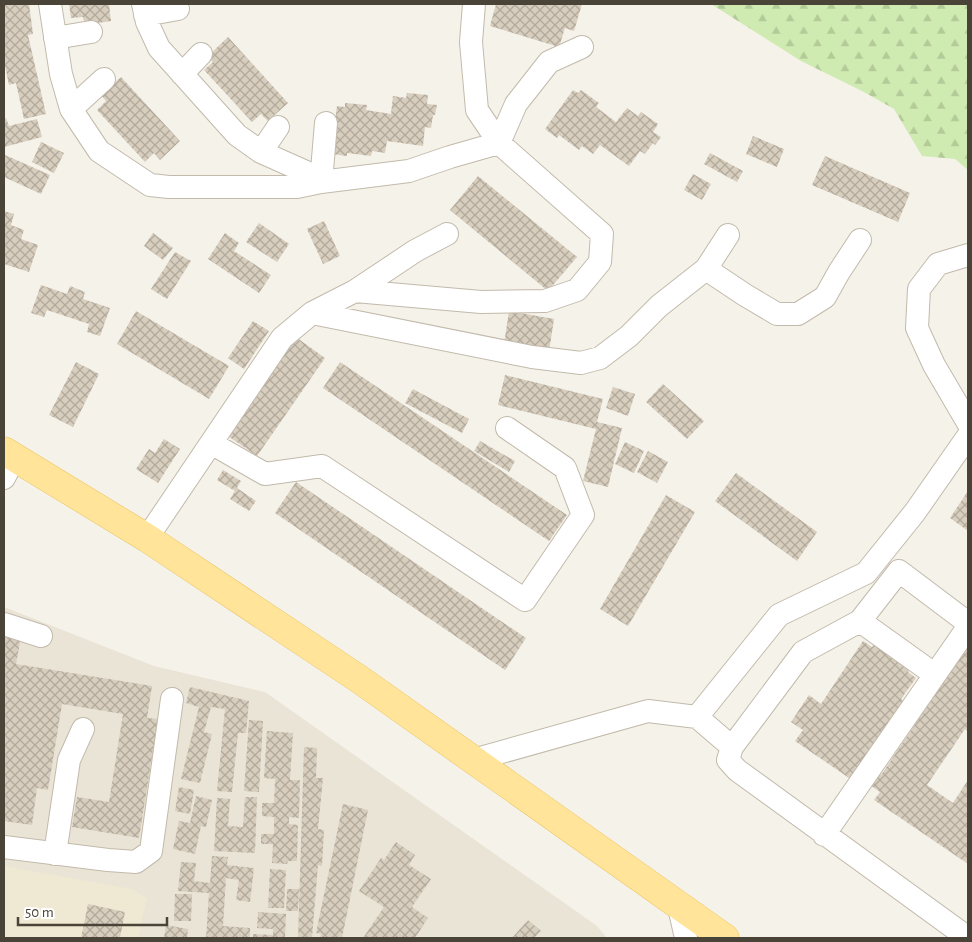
<svg xmlns="http://www.w3.org/2000/svg" width="972" height="942" font-family="'Alegreya Sans',sans-serif">
<defs>
<pattern id="forest-firs" width="22" height="20" patternUnits="userSpaceOnUse" patternTransform="scale(1.25)"><rect width="22" height="20" fill="#d0ebb1"/><path d="M5 1l3.5 6h-7zM16 11l3.5 6h-7z" fill="#b4cb99"/></pattern>
<pattern id="building-cross-hatch" width="8" height="8" patternUnits="userSpaceOnUse" patternTransform="scale(1.25)"><rect width="8" height="8" fill="#d8cebe"/><path d="M0 0l8 8M0 8l8-8" fill="none" stroke="#b1a99b"/></pattern>
</defs>
<rect width="100%" height="100%" fill="#f5f2ea"/>
<path fill="#eae4d7" d="M4,607L154,666L265,692L597,926L607,938H4Z"/>
<path fill="#efe8d3" d="M4,866L132,889L147,898L138,938H4Z"/>
<path fill="url(#forest-firs)" d="M711,4H968V170L955,159L922,156L894,109L862,91L801,61Z"/>
<path fill="url(#building-cross-hatch)" d="M4,4H29L33,34L28,35L46,114L24,119L16,83L9,85L4,61Z
M69,4H109L111,21L85,25L83,17L71,18Z
M496,4H582L574,31L565,28L559,47L490,26Z
M228,37L288,103L268,121L261,114L252,122L204,70L213,62L208,56Z
M121,77L180,141L160,160L154,153L145,162L97,110L106,101L101,95Z
M573,90L578,93L581,90L599,103L596,107L616,122L627,108L638,116L641,112L658,124L653,132L661,137L655,145L653,143L645,154L640,151L629,166L600,145L593,154L582,146L579,150L559,135L557,138L545,129Z
M407,93L428,95L427,104L437,105L435,115H433L431,128L425,127L423,146L387,141L385,153L372,151L371,156L347,153V156L331,154L337,106L345,107V103L367,105L366,110L391,114L393,96L406,98Z
M6,118L9,126L37,119L42,137L4,147V119Z
M753,136L784,149L777,167L746,154Z
M41,142L64,153L54,173L32,162Z
M710,153L743,171L737,182L704,164Z
M5,155L50,175L41,194L4,177Z
M825,156L910,193L898,222L812,185Z
M693,174L711,184L702,200L684,190Z
M478,176L577,257L548,291L450,210Z
M4,211L14,214L11,225L24,230L21,239L38,245L29,272L4,264Z
M324,221L340,256L323,264L307,229Z
M259,223L289,244L277,262L246,242Z
M153,233L173,248L163,260L144,246Z
M225,233L239,243L234,251L271,275L259,293L208,259Z
M175,252L191,261L167,299L151,289Z
M41,285L67,294L70,286L85,292L83,299L110,308L100,336L87,332L89,324L47,310L44,317L31,313Z
M136,311L229,366L209,399L117,344Z
M509,311L554,319L549,352L504,344Z
M253,321L269,331L244,369L228,358Z
M293,335L325,358L257,456L225,434Z
M76,362L99,374L73,427L49,415Z
M340,362L567,515L549,541L323,388Z
M505,375L603,399L597,422L622,428L608,487L583,481L596,429L498,405Z
M663,384L704,421L687,439L646,402Z
M613,387L635,394L628,416L606,408Z
M413,389L469,419L462,433L405,403Z
M164,439L180,449L158,483L136,469L149,449L155,453Z
M480,441L515,461L509,472L474,451Z
M625,442L644,451L634,473L615,464Z
M648,451L668,462L657,483L637,472Z
M223,470L241,481L237,488L256,501L249,511L230,499L235,491L217,480Z
M736,473L817,532L797,561L715,501Z
M296,482L526,638L505,670L275,513Z
M968,491V531L950,518Z
M666,495L695,512L628,626L600,609Z
M4,634L21,637L16,664L152,686L147,718L158,719L139,838L72,827L77,797L109,802L123,714L62,704L48,790L37,788L32,825L4,821Z
M863,641L872,647L875,643L910,668L908,672L916,678L901,699L905,702L864,763L881,775L968,646V732L965,729L927,785L953,803L968,780V864L874,800L880,792L855,775L852,780L795,741L803,730L791,722L809,695L821,704Z
M190,687L249,701L246,733H238L232,792L217,791L225,709L211,707L204,732L212,734L200,783L181,779L199,707L186,703Z
M249,720L263,721L259,792L244,791Z
M267,731L293,733L290,780H300L299,818L289,817V824L298,825L297,861H288L287,864L272,863L273,844H261V834H274V817L262,816V803H274L275,779L264,778Z
M304,747L317,748L316,778H323L318,829L324,830L322,866L318,865L312,938H298Z
M179,787L194,790L190,814L175,811Z
M196,796L212,800L206,827L201,826L195,854L173,849L179,821L190,823Z
M245,797H257L255,853L214,851L217,798L230,799L228,826L243,827Z
M343,804L368,810L342,938H320L321,934L316,933Z
M396,842L415,855L409,865L431,879L412,907L428,918L415,938H363L384,907L359,891L381,858L384,860Z
M212,856L228,857L227,865L254,868L250,902L236,900L239,880L226,878L223,926L250,928V938H206L209,893L178,891L181,862L196,863L194,881L210,883Z
M270,869L286,870L284,908H268Z
M287,889H299L298,911H286Z
M175,894H192L191,921H174Z
M88,904L125,912L120,938H81Z
M258,912L286,914L285,938H253V934L273,935V929L257,928Z
M528,920L541,931L534,938H512Z
M166,925L188,929L187,938H164Z"/>
<g fill="none" stroke-linecap="round" stroke-linejoin="round">
<defs>
<path id="minor" d="M50,4L61,74L71,109L99,151L150,185L169,187H297L321,182L326,123
M143,4L147,22L159,48L237,135L261,152L306,172L321,182L409,171L450,157L499,143L516,104L549,62L582,47
M145,15L178,9
M55,38L91,32
M182,74L201,54
M71,109L104,79
M261,152L278,127
M968,255L938,264L919,289L917,328L934,365L968,423
M706,269L745,295L777,314H798L825,297L839,272L860,240
M355,291L415,251L447,234
M312,313L532,357L581,363L600,358L629,336L659,306L706,269L728,235
M211,443L265,474L322,466L525,600L583,515L565,468L507,428
M4,478L15,457
M147,538L282,338L312,313L355,291L481,302L545,301L577,290L600,262L602,234L499,143L477,110L471,42L474,4
M860,621L934,674
M4,624L41,636
M697,717L779,615L866,573L915,512L968,436
M732,747L803,652L860,621L899,571L968,623
M473,760L648,711L697,717L732,747L728,760L737,770L968,938
M824,835L968,627
M4,847L108,860L136,862L151,851L172,699
M55,854L69,760L83,729
M679,907L686,938"/>
<path id="major" d="M4,451L147,538L359,679L725,938"/>
</defs>
<use href="#minor" stroke="#c2baab" stroke-width="24"/>
<use href="#major" stroke="#eac463" stroke-width="29"/>
<use href="#minor" stroke="#fff" stroke-width="22"/>
<use href="#major" stroke="#ffe499" stroke-width="28"/>
</g>
<rect width="972" height="942" fill="none" stroke="#4a4337" stroke-width="10"/>
<path d="M18 917v8h149v-8" fill="none" stroke="#4a4337" stroke-width="2.5"/>
<text x="25" y="917" font-size="15" fill="#4a4337" stroke="#ffffff" stroke-width="4" paint-order="stroke">50 m</text>
</svg>
